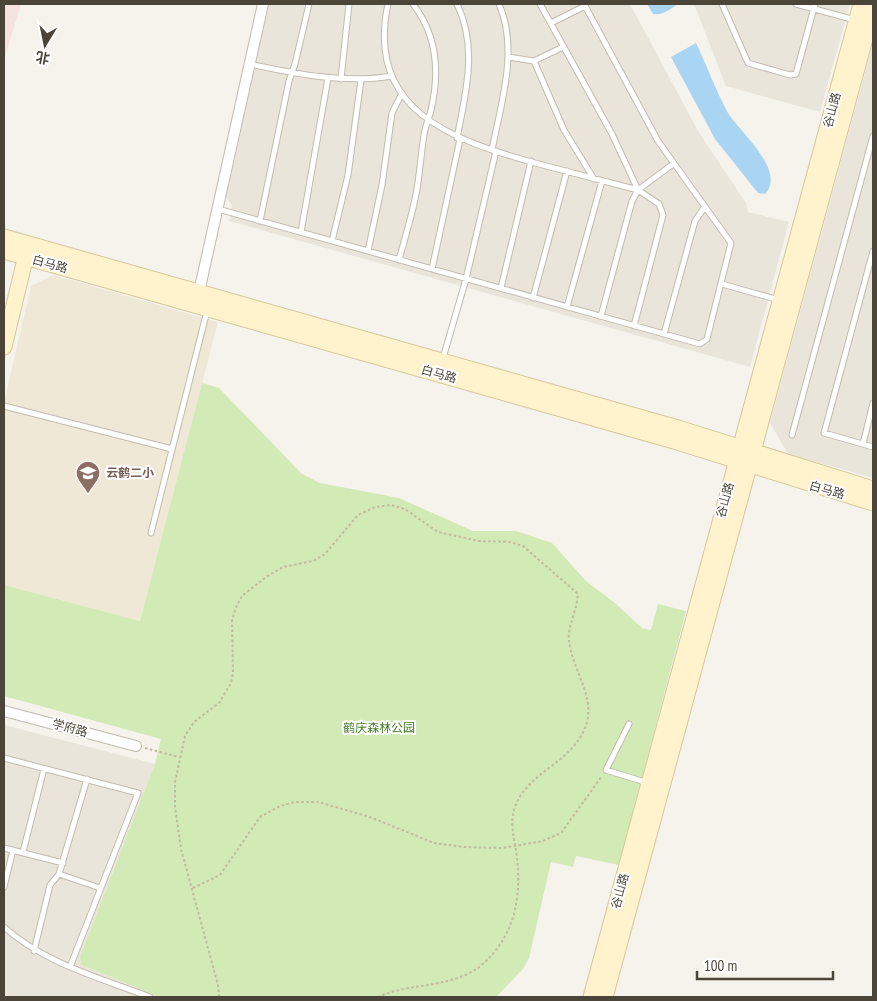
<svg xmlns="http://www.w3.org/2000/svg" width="877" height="1001" font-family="'PT Sans Narrow','Noto Sans SC',sans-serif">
<rect width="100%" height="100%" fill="#f6f3ec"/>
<path fill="#eae5da" d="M269,4H630L698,131L746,203L748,212L789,222L750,367L229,221L232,205L226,198Z
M694,4H850L820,112L726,86Z
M873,43V478L788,454L770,423Z
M4,725L155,764L80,957L82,965L159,997H4Z"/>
<path fill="#efe8d6" d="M53,275L218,322L140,621L4,585V402L31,286Z"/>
<path fill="#f6e3e0" d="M4,4H21L4,60Z"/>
<path fill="#d2eab5" d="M202,383L219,388L302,474L320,483L399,498L473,531H516L552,543L586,581L615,603L642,628L651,630L658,604L686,611L619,865L576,856L573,867L551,862L529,958L523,969L496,997H159L82,965L80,957L155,764L161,739L4,696V585L140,621Z"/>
<path fill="#a9d4f2" d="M647,4H678C670,9 663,16 653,14Z
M696,43C707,66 716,91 728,113C739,131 787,171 765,194L758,193L715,139L671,57Z"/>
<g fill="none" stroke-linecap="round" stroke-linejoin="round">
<defs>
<path id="lane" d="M388,4C365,110 452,140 535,163C569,172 603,181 638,190L659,204L663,215L634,326
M540,4L612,134L638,190
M722,4L748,63L790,75L796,74L815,4
M796,4L855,20
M551,23L585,6
M508,57L534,61L563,47
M534,61L564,130L594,179
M249,64C297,74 344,84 392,76
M341,79L349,4
M457,138C466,92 478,47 457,4
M492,150C501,103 519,50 499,4
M218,209L700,344L707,339L731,243L658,141L584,4
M260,221L289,81L295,64L309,4
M301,232L328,78
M332,241L348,175L361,80
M368,251L382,185L392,113L402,93
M873,251L824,433L873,447
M399,260C405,237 413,213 417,189C420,171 421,153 424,135C425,127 429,118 431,110C440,72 437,35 413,4
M432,269L460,139
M722,284L779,300
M501,288L531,161
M533,298L567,171
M567,307L602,181
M601,316L632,201L638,190L673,164
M664,334L695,221L704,208
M443,358L466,279L496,151
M4,406L172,449
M792,435L873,136
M863,444L873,403
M151,533L207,311
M629,724L606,770L648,783
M4,758L138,793L70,967
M4,848L63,863
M23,852L44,769
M59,874L100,888
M4,887L13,850
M4,927C44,963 100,978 150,997
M34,951L50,885L59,874L87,779"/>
<path id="street" d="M199,292L263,4
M4,711L136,746"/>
<path id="secondary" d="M4,237L678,428L873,489
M4,251L674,441L873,503
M4,347L28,247
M591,997L861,4
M605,997L873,9"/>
</defs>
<use href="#lane" stroke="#c2bbae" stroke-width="7"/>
<use href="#street" stroke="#c2bbae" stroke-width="12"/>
<use href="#secondary" stroke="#d6c79b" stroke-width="17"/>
<path stroke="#c4b79f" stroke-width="2" stroke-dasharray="2.5 2.5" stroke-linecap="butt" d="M145,748L179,757
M193,888L220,875L260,817L280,806L295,802H318L370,817L434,843L464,847L502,848L543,841L561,833L602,776
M219,997L218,985L181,849L175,807V782L185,736L194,722L219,703L231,683L233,673L232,619L237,605L242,596L266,577L283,567L313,561L325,554L358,515L375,507L391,505L405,509L438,532L479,541L510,542L523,546L577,593C580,604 567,625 569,641C572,668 594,695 587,722C575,764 525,771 514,810C510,824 514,838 516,851C522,891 517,931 487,960C458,990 413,981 378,997"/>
<use href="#lane" stroke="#fff" stroke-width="5"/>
<use href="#street" stroke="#fff" stroke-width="10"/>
<use href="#secondary" stroke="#fff3cd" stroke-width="15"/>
</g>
<defs>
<symbol id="school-pin" viewBox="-11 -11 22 30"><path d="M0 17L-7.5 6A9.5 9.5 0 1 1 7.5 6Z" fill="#8d6e63" stroke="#fff"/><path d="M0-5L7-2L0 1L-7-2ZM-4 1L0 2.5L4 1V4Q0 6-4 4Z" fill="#fff"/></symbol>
</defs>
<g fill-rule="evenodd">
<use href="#school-pin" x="74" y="459" width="28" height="38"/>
</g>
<g text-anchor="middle" stroke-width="4" stroke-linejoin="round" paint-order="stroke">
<g font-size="12" fill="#4b4439" stroke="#fff">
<text transform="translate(832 110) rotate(-75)" y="4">谷山路</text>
<text transform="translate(50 264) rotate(16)" y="4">白马路</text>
<text transform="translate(439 374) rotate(16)" y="4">白马路</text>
<text transform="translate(827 490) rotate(16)" y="4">白马路</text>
<text transform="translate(725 500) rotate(-75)" y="4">谷山路</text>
<text transform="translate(70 728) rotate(15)" y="4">学府路</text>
<text transform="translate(620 891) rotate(-75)" y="4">谷山路</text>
</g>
<g font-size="12" font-weight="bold" fill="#785e54" stroke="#fff" text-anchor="start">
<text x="106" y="477">云鹤二小</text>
</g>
<g font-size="12" fill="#4a7f2a" stroke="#fff">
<text x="379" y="732">鹤庆森林公园</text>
</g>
</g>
<rect width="877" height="1001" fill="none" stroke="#4b4439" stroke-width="10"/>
<g transform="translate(45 45) rotate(190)" stroke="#ffffff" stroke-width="4" paint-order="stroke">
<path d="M0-4L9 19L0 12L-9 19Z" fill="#4b4439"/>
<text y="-8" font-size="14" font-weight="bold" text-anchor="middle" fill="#4b4439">北</text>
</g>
<path d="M697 971v8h136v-8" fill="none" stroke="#4b4439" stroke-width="2.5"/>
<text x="704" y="971" font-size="15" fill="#4b4439" stroke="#ffffff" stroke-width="4" paint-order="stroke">100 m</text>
</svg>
